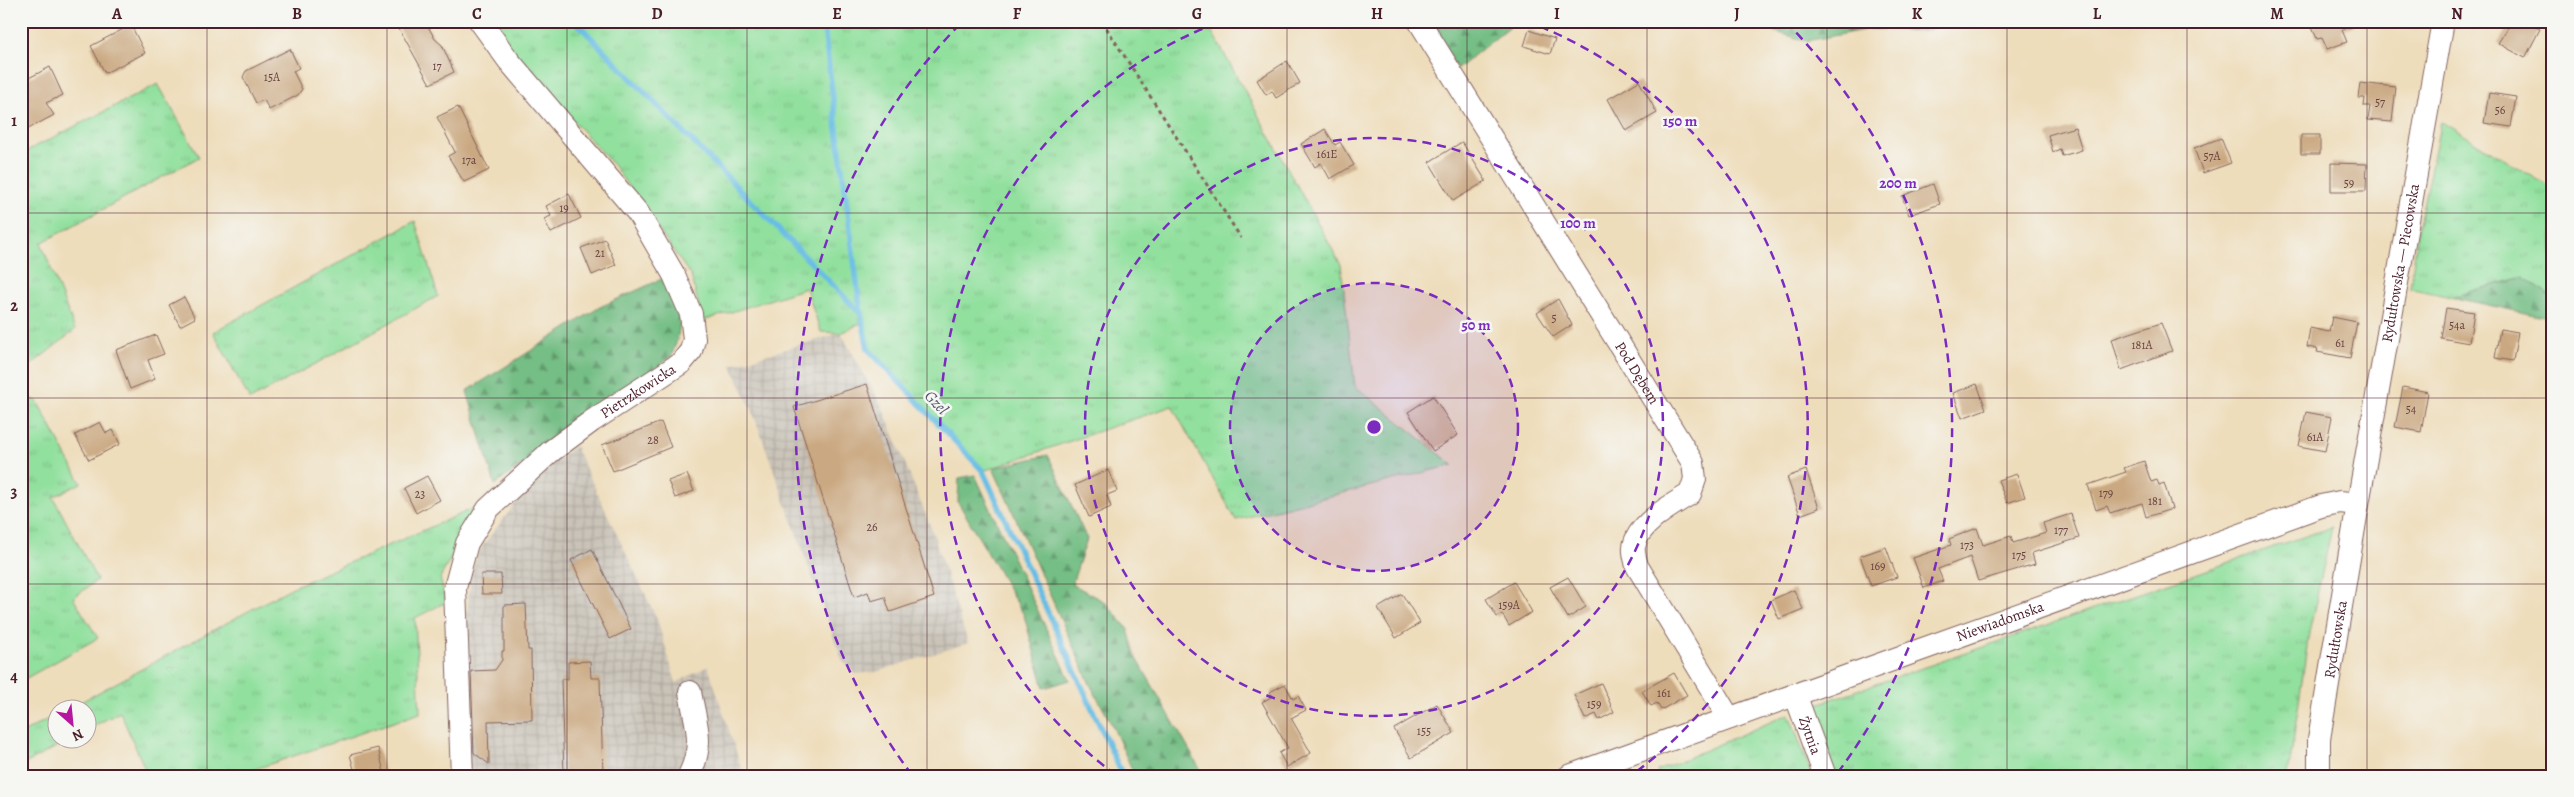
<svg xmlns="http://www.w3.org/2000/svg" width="2574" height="797" font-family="Alegreya,serif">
<defs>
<pattern id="industrial-grid" width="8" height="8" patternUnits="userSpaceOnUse" patternTransform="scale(1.25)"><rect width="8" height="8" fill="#c9c3b8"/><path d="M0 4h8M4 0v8" fill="none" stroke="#aea79e"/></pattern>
<pattern id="grass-tufts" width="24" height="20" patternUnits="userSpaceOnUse" patternTransform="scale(1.25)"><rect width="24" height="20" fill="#91e09e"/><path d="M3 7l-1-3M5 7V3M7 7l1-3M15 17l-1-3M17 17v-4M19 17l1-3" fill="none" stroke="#7fc088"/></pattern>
<pattern id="forest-firs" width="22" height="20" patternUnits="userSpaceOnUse" patternTransform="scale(1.25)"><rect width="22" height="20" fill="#74be85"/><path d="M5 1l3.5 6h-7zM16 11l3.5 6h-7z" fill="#619a6d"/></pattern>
</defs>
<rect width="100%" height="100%" fill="#f6f6f2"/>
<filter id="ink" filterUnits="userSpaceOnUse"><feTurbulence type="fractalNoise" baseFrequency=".02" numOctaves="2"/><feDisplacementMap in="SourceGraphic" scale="10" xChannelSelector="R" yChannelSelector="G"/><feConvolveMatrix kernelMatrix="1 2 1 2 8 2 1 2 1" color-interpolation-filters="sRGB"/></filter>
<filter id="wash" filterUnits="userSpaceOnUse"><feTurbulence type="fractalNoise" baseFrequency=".0096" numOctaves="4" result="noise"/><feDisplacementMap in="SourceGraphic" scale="20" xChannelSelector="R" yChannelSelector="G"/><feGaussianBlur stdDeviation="1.12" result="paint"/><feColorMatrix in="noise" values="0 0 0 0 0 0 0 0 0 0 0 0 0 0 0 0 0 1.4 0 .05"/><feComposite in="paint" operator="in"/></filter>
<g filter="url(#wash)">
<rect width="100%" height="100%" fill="#edb"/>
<path fill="url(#industrial-grid)" d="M841,333L883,408L933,533L968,643L876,672L856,674L842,660L752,410L731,365Z
M575,446L657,619L676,683L708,666L744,776H468L467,613L471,573L480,549L538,475Z"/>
<path fill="url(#grass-tufts)" stroke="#6e8064" d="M491,21H1206L1341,265L1355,386L1453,465L1236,520L1172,406L983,471L868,349L863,322L841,333L821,332L806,288L703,321L691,276L614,166L523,65Z
M158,84L199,157L41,243L75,330L21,373V154Z
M2441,121L2553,189V299L2524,277L2451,297L2410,288L2419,224Z
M415,221L438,296L250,400L213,332Z
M24,395L37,401L81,483L53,497L97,580L73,598L98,638L21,681V396Z
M479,506L440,578L446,602L415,618L420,713L235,776H148L120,712L88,729V710H66L291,588Z
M2332,527L2309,633L2288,776H1832L1800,710Z
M57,714L58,740H69L21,766V734Z
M1789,714L1812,776H1658L1657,771Z"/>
<path fill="url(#forest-firs)" stroke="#5f6e58" d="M1430,21H1517L1457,69Z
M1772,21H1961L1923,31L1869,29L1806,41L1773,31Z
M2524,277L2553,299V319L2451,297Z
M664,278C681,312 685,321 671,357L495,485L467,391L600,307Z
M1048,455L1087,539L1072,584L1105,602L1128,629L1135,655L1204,776H1135L1112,725L1090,684L993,468Z
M975,475L1070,680L1044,688L1024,615L958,502L959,478Z"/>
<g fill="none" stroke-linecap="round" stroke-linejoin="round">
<path stroke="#68bde4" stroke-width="5.5" d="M575,21L861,314
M823,21L861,314L868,349L983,471L1123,776"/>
</g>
<g id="blocks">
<path fill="#caa982" d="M395,21H425L435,39L442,45L454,72L430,84Z
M2310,21H2361V23L2342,30L2347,42L2327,49L2322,38L2317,39Z
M2512,21H2523L2540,29L2525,58L2498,43Z
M131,25L145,53L105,73L91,46Z
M1529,30L1555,39L1550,54L1524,46Z
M290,49L299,68L293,71L302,89L298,95L269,110L264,100L256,103L243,77L246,71Z
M1287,61L1300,83L1276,98L1272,91L1266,95L1257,80Z
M50,67L63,95L46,103L54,115L28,129L21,116V82Z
M1639,81L1657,113L1626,131L1608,99Z
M2360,83L2396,87L2392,122L2368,120L2370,106H2364L2365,98H2358Z
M2489,93L2516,97L2511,127L2484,123Z
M458,107L489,170L464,182L448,156L455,152L437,117Z
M2075,127L2082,150L2062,156L2060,149L2053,152L2048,135Z
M1325,129L1335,145L1340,142L1354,165L1330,179L1321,163L1315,167L1301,144Z
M2301,135H2320V154H2301Z
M2221,138L2231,163L2203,173L2194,148Z
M1462,142L1486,181L1453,201L1429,162Z
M2331,163L2367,164L2366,191H2331Z
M1933,184L1940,204L1909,215L1902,196Z
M569,194L581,218L551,233L544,219L551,216L546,206Z
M605,239L616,265L592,275L581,248Z
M184,297L195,318L180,326L169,305Z
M1558,299L1572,325L1553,337L1537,313Z
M2446,308L2474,312L2469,343L2441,338Z
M2332,317L2357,322L2350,358L2317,352L2318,349L2307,347L2310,328L2329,332Z
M2161,323L2172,351L2121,370L2112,339Z
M2500,329L2518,332L2513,361L2495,358Z
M156,335L164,354L148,360L155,379L130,389L116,350Z
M867,384L934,597L890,612L885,597L871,601L868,592L854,597L794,407Z
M1977,384L1986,409L1962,418L1953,393Z
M2403,387L2428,392L2421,432L2395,427Z
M1433,396L1458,435L1433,451L1408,412Z
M2306,412L2332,417L2325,451L2299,446Z
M100,422L106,433L113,430L120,444L89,460L75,435Z
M661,422L671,447L613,471L602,445Z
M2144,461L2151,482L2157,480L2159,485L2164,483L2172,509L2146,517L2142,503L2110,513L2107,506L2096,510L2088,485L2126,472L2124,468Z
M1108,470L1117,491L1107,495L1111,507L1089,517L1075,485Z
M1806,470L1819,508L1800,515L1787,477Z
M687,474L694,491L675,498L668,481Z
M2017,474L2025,497L2007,503L1998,480Z
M427,476L440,500L416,513L404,488Z
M2071,514L2079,538L2032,553L2035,564L1978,581L1970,557L1938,569L1943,581L1924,588L1913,558L1951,545L1949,539L1977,528L1983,545L2011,536L2013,543L2046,533L2043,523Z
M1886,547L1897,577L1871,586L1860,556Z
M592,549L631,629L610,639L571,560Z
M481,574H501L502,594H482Z
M1568,577L1586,607L1568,618L1550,587Z
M1514,582L1532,612L1509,626L1502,614L1497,617L1486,599Z
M1794,590L1803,609L1779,619L1771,600Z
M1402,594L1420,623L1396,638L1378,608Z
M526,604L528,650H531L532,720L488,721L489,764L474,753L471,671L495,670L502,660V651H504V605Z
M590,661L591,678H600L603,774L564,776L561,679H568V662Z
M1674,673L1687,695L1661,710L1657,703L1651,706L1642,691Z
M1601,683L1614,712L1599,720L1596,714L1585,719L1574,695Z
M1285,684L1293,699L1298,696L1306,710L1291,718L1311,753L1287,767L1279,753L1288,748L1262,702L1273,696L1270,692Z
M1437,704L1454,733L1411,758L1394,729Z
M378,748L385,776H356L350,755Z"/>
</g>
</g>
<g filter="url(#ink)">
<use href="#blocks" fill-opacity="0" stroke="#83625d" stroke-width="1"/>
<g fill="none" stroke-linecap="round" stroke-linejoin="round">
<defs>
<g id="minor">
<path id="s1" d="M1419,21L1693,463L1695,479L1690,494C1672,505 1637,524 1634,547C1633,553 1636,561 1637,566L1729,718"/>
<path id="s2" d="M1795,694L1825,776"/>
<path id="s3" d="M462,776L455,588L467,543L488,509L550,452L592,421L681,363L691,351L694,339L691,314L674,275L638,213L509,61L480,21"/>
<path d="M689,776C705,742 696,726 690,692"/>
<path id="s4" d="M1569,776L2321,506L2340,502L2358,504"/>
<path id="s5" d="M2319,776V739L2358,504L2443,21"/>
</g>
</defs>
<use href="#minor" stroke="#83625d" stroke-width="24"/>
<path stroke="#83625d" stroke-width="3" stroke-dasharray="4 4" stroke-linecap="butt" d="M1102,21L1241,238"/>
<use href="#minor" stroke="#fff" stroke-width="22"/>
</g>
</g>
<path fill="none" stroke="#4a1f2b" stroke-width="1" stroke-opacity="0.55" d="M207,21V776M387,21V776M567,21V776M747,21V776M927,21V776M1107,21V776M1287,21V776M1467,21V776M1647,21V776M1827,21V776M2007,21V776M2187,21V776M2367,21V776M21,213H2553M21,398H2553M21,584H2553"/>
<circle cx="1374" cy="427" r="144" fill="#7b2cbf" fill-opacity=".12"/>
<g fill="none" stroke="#7b2cbf" stroke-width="2.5" stroke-dasharray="9 6">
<circle cx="1374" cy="427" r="144"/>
<circle cx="1374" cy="427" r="289"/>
<path d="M1116 775A433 433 0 0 1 1222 21M1526 21A433 433 0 0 1 1632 775"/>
<path d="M912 775A578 578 0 0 1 962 22M1786 22A578 578 0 0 1 1836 775"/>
</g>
<g text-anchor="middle" stroke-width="5" stroke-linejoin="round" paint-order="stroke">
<g font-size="12" fill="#6a4241">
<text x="437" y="70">17</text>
<text x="272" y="81">15A</text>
<text x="2380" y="106">57</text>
<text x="2500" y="114">56</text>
<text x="1327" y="158">161E</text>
<text x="2212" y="160">57A</text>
<text x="469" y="164">17a</text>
<text x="2349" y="187">59</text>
<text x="564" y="212">19</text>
<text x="600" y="257">21</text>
<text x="1554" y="322">5</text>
<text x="2457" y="329">54a</text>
<text x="2340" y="347">61</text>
<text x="2142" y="349">181A</text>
<text x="2411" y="413">54</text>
<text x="2315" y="441">61A</text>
<text x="653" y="444">28</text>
<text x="2106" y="497">179</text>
<text x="420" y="498">23</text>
<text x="2155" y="505">181</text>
<text x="872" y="531">26</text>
<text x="2061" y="534">177</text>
<text x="1967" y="549">173</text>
<text x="2019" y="559">175</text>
<text x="1878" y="570">169</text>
<text x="1509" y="609">159A</text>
<text x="1664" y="697">161</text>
<text x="1594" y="708">159</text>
<text x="1424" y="735">155</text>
</g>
<g font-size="15" fill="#4a1f2b" stroke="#f6f6f2">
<text dy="5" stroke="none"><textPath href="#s5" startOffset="520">Rydułtowska — Piecowska</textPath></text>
<text dy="5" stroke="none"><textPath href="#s1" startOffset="414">Pod Dębem</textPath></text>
<text dy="5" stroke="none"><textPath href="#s3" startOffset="466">Pietrzkowicka</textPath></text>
<text dy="5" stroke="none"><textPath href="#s4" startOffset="458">Niewiadomska</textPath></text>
<text dy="5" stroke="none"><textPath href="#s5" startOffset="138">Rydułtowska</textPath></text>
<text dy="5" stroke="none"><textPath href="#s2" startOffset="44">Żytnia</textPath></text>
</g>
<g font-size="16" font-style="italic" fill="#54566c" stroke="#f6f6f2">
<text transform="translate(937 402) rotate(47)" y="6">Gzel</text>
</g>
</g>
<circle cx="1374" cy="427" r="8" fill="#7b2cbf" stroke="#f6f6f2" stroke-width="2.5"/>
<g font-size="15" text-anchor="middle" font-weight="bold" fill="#7b2cbf" stroke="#f6f6f2" stroke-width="5" stroke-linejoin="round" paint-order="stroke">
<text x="1680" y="126">150 m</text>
<text x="1898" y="188">200 m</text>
<text x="1578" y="228">100 m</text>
<text x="1476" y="330">50 m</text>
</g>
<rect width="2574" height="797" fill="none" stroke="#f6f6f2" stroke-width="55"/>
<g transform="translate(72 724) rotate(153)"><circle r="24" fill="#f6f6f2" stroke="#b1a0a2"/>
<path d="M0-4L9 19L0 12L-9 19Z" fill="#b5179e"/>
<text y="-8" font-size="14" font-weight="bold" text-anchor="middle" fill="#4a1f2b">N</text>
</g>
<rect x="28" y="28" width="2518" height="742" fill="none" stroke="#4a1f2b" stroke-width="2"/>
<g font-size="16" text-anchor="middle" font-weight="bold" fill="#4a1f2b">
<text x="117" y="19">A</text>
<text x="297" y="19">B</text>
<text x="477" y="19">C</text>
<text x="657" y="19">D</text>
<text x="837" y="19">E</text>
<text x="1017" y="19">F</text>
<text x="1197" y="19">G</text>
<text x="1377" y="19">H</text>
<text x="1557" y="19">I</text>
<text x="1737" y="19">J</text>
<text x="1917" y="19">K</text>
<text x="2097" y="19">L</text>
<text x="2277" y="19">M</text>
<text x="2457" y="19">N</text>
<text x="14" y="126">1</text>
<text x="14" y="311">2</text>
<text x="14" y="497">3</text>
<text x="14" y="682">4</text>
</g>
</svg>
